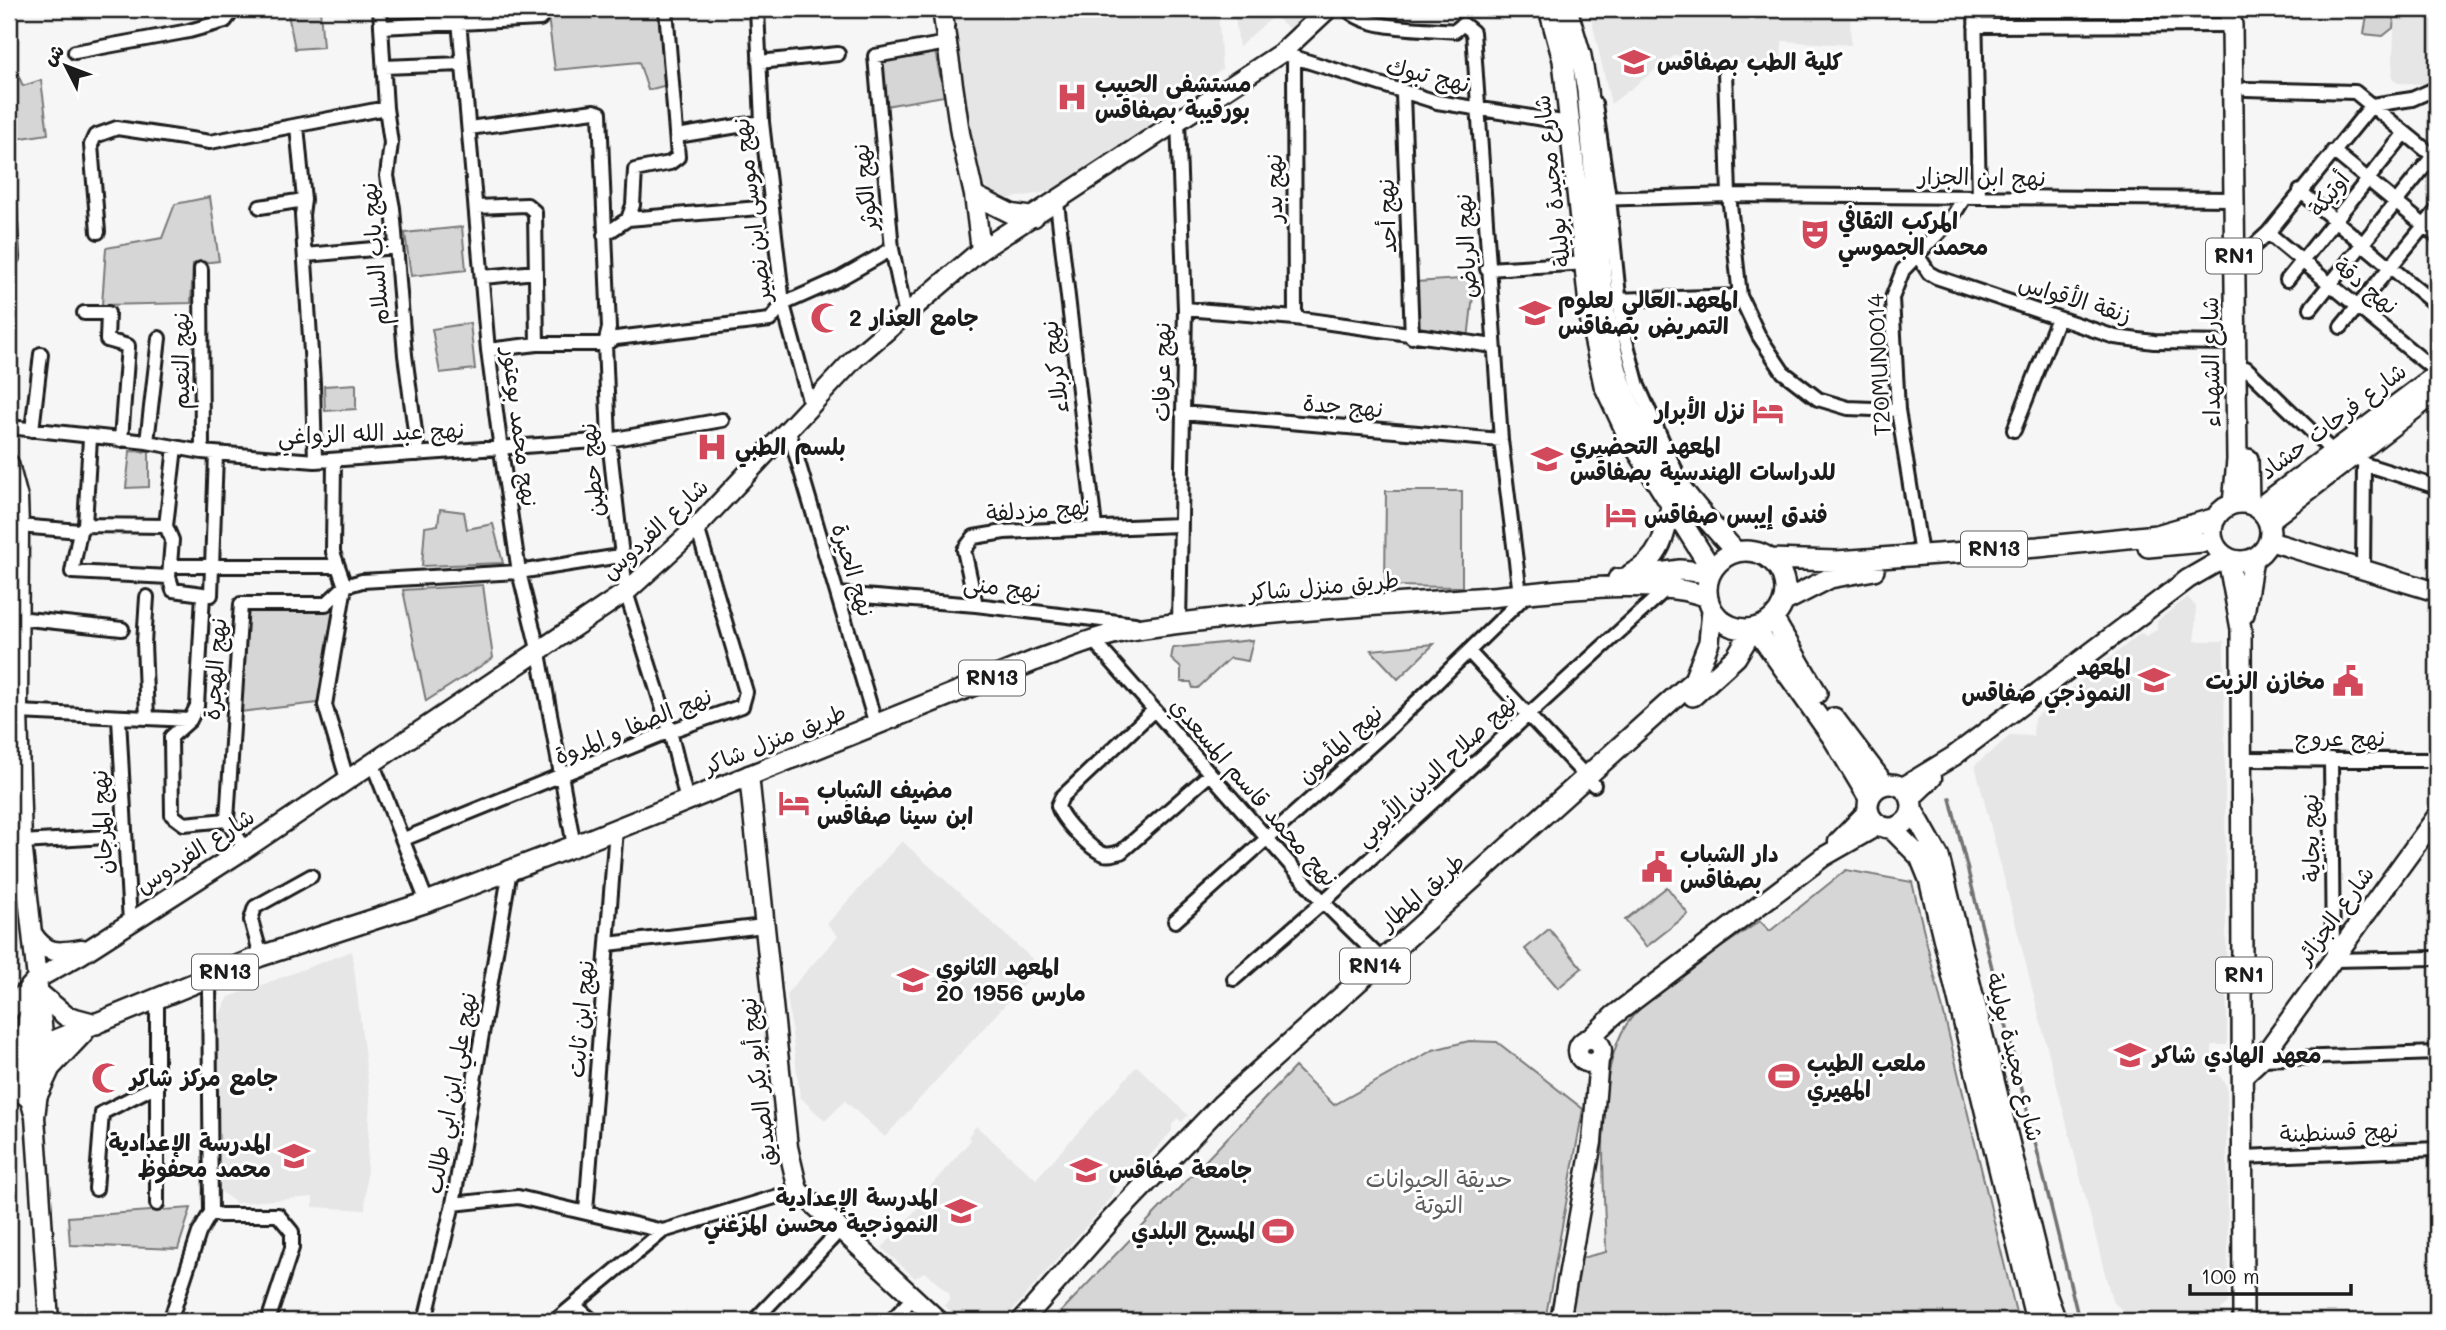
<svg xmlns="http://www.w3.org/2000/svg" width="2446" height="1330" font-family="Mali,'Playpen Sans Arabic',sans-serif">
<rect width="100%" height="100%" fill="#f6f6f6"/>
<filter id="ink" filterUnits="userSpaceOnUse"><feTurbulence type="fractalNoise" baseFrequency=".0143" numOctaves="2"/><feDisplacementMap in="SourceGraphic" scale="14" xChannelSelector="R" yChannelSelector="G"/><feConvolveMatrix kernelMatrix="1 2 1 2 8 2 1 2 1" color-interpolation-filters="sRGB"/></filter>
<g filter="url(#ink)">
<path fill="#e6e6e6" d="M952,9H1218L1222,69L1150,117V130L1079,179L1042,193L1006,199L991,193L982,182L974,158Z
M1234,9H1319L1296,34L1273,16L1239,47Z
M1589,9H1850L1851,45L1782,41L1781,68L1675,55L1611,104Z
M2395,9H2437V80L2425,84L2398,83L2392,79Z
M2188,597L2196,607L2195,641H2224L2227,1045H2212V1064L2227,1087L2228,1302L2214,1317L2131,1318L2112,1301L1975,765L2011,735L2033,736L2034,718L2141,633L2146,636L2157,630V621Z
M902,841L1040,966L885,1137L845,1101L825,1121L800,1097L787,993L838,936L827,924Z
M352,951L370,1099L365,1210L313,1207V1197L236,1203L220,1191L217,1019L229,997Z
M1137,1066L1188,1115L1182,1122L1177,1118L1172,1125V1131L1137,1170L1121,1171L1111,1198L1003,1321H962L944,1305L950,1299L949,1293L924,1272L915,1278L882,1248L932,1192L928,1189L971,1140L968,1137L976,1126L1036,1179Z"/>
<path fill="#d6d6d6" stroke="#797979" stroke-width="2" d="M287,9H320L323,47L295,49Z
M547,9H657L667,85L648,90L639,62L555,70Z
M2368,9H2395L2393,28L2383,36L2364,34Z
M935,51L944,96L885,106L881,61Z
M19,77L23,86L41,80L48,134L9,140V79Z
M210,197L219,261L193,264L191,303L102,305L106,248L162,238L175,204Z
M462,227L466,270L411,276L405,233Z
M1475,278L1468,339L1419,331L1416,282Z
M470,323L475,369L440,373L432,329Z
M356,384V409L325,411L324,386Z
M130,451L149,452V487L126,488Z
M1386,491H1462V587L1385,586Z
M440,509L464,512L467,529L493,524L503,563L422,566L425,527L438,525Z
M483,585L493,658L426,701L403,590Z
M336,609L318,703L239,712L245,610Z
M1253,640L1248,661L1230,658L1198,688H1193L1191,682H1181V668L1171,659L1173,648Z
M1434,644L1398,679L1371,650Z
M1846,870L1912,882L2018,1321H1833L1831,1314L1821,1316L1822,1321H1569L1581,1258L1606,1252C1605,1190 1591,1065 1632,1017C1661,984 1723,947 1760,921L1770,931Z
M1667,887L1688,914L1646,947L1625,920Z
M1549,929L1582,968L1558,988L1525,949Z
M1469,1041L1497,1042L1583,1109L1545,1321H1052L1295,1067L1334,1105L1433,1050Z
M191,1208L178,1249L70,1245L68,1217Z"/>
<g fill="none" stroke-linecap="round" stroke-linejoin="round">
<path stroke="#727272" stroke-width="3.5" d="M1950,798L2078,1316"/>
<defs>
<path id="street" d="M380,9L386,108L391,143L387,176L393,208L405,355L418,454
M458,9L488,350L501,450L519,572L539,653L574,846
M757,9L762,122L783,304L810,404
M1347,9C1367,31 1427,28 1455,31L1463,24L1473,32L1501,440L1520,594
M1975,9L1979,197
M1975,26L2232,25
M381,27L540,19
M75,52L189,31L225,21L234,9
M1281,53L1437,102L1569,123
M1294,58L1295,318
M759,62L838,54
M384,67L462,64
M1725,71L1729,195L1740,296L1759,336L1783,372L1818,399L1848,408L1898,410
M2246,89L2355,92L2437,159
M1403,94L1412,337
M1595,104L1609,198L1622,326L1638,386L1675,469
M1178,121L1185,309L1179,624
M297,126L304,200L302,215L313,383L315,461
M469,128L594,111L600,113L609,328L605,344L609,440L626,592L670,731L687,801
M677,136L762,122
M2333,151L2437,236
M2300,191L2437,306
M1596,199L1729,195L2235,199
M9,203L12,258
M1057,203L1095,527
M260,207L304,200
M477,207L527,205L535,212L537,344
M628,219L633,205L635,170L670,163L678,157L666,9
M98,232L91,145L95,136L117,128L210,142L386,108
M2268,233L2437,372
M604,235L628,219L771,207
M2245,254L2268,233L2372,105L2412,99L2437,88
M306,255L396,247
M1918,256L1929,273L1936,277L2115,337L2154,342L2235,343
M201,269L202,452
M1487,269L1587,263
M483,277L536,272
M2287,280L2405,133
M2428,298L2437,284
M1614,300L1740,296
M2311,308L2433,156
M1185,309L1295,318L1494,346
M905,312L892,249L875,56L947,43
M84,313H108L107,340L128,346L121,440
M2341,327L2437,210
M488,350L537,344H605L616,338L770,320L783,304L839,279L892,249
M2246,368L2332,451
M1182,413L1501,440
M9,427L147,442L202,452L315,461L609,440L722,420
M788,428L876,725
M32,430L41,354
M2014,430L2058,318
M147,442L159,338
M175,447L166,526L172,540L169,577L173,590L203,594L197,706L190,720L171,737L172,815L184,824L227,820
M2360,459L2364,464L2437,487
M334,460L333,552L345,586L325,705L347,779
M85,525L90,438
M19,526L80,531L85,525L166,526
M80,531L72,572L169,577
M1921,554L1898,410L1892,298L1903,270L1949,222L1964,198
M171,566H338
M2363,571L2364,464
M203,594L211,595L216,454
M838,594L976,605L1135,624
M976,605L964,550L974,537L1004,532L1179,525
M18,618L122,629
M1093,640L1323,902L1386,964
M1470,653L1594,785
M1154,710L1062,797L1058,806C1061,819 1091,850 1104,854C1110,856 1115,853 1121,852L1210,774
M18,712L190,720
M119,718L130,923
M147,718L144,643L147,597
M2243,759L2437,760
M2331,759L2333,960L2437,958
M372,762L427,902
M404,839L670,731L742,706L746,692L697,527
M22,842L123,836
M245,849L227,820L241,604H326L345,586L362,581L519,572L620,556
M1175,921L1391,727L1528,593
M608,944L764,926
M261,956L251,920L255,907L311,876
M1234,979L1323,902L1666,589
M157,1001V1204
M2261,1059L2437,1053
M2243,1157L2437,1149
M96,1189L102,1113L157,1085
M453,1204L518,1197L663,1231
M586,1211L616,829
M211,1212L220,1215H278L292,1232V1248L268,1321
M574,1305L593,1321
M170,1321L199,1233L211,1212L209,979
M425,1321L453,1204L510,870
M555,1321L663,1231L798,1190
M754,1321L840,1230
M891,1321L913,1298"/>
<path id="secondary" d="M942,9L960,133L974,195L981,250
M974,195L1012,214L1034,217
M9,464L18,498L19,526L18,712L22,842L44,1043L35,1117
M2258,508L2437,374
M2269,521L2437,392
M2269,541L2437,592
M749,775L788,1147L798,1190L939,1321
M1903,787L1954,756L2188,579L2226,557
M1911,798L1932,778
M1838,842L1868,811
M32,933C46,955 58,953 82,949
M33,996C22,1034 23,1080 35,1117L49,1321
M9,1010L37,979L80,955L245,849L626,592L697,527L856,357L981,250L1281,53L1328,9
M1589,1039L1613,1016L1823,857L1879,825
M1578 1051a12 12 0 1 1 24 0a12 12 0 1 1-24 0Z
M2245,1074L2261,1059L2437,816
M1560,1321L1592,1142L1599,1059"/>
<path id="primary" d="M1549,9L1563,60L1591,324L1604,385L1628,436L1712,570
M1567,9L1581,56L1587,90C1590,131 1595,172 1597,212C1601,271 1602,330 1622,386C1645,449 1691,503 1736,552
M2229,9L2232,25L2237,460L2233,504
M2248,459L2249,504
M2212 532a29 29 0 1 1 58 0a29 29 0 1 1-58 0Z
M2148,547L2213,541
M1707 590a39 39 0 1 1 78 0a39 39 0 1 1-78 0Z
M1769,559L1837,561L2038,547L2157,535L2216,518
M2228,559L2241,629L2243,1321
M1631,574C1660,560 1665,536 1671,506
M1618,579L1680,570L1710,573
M1783,602L1830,578L1874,570
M2244,614L2253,559
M1773,618L1817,693
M1755,628L1833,738L1869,798
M1693,696L1736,657L1753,629
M1834,718L1884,784
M1868 806a22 22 0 1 1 44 0a22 22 0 1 1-44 0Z
M1912,809L1939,857L2047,1296L2056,1321
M1891,828L1920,857L1929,879L2036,1321
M41,995L66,1016L96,1024
M9,1059L261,956L427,902L574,846L1034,661C1066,650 1098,636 1131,630C1249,612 1371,606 1490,597C1547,592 1656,576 1707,597
M9,1083L28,1097
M39,1092L50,1068L84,1032
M1022,1321L1110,1221L1221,1105L1694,680L1709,642L1712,611"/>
</defs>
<use href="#street" stroke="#1c1c1c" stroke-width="18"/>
<use href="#secondary" stroke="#1c1c1c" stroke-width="23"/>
<use href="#primary" stroke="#1c1c1c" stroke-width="24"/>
<use href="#street" stroke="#fff" stroke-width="12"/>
<use href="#secondary" stroke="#fff" stroke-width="18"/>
<use href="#primary" stroke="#fff" stroke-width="19"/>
</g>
</g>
<defs>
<symbol id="university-bare" viewBox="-9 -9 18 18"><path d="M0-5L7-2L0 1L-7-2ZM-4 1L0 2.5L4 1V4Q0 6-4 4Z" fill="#d1495b" stroke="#fff" stroke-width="2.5" paint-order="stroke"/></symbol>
<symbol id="hospital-bare" viewBox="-9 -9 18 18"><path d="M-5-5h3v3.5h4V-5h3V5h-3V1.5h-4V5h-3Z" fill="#d1495b" stroke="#fff" stroke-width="2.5" paint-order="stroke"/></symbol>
<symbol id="theatre-bare" viewBox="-9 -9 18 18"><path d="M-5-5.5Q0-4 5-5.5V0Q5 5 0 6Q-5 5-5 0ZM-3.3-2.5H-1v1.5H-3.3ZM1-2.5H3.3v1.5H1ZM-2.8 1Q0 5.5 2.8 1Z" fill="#d1495b" stroke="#fff" stroke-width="2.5" paint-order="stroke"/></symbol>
<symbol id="mosque-bare" viewBox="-9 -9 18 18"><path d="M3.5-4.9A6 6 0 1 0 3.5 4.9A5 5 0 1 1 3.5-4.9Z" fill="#d1495b" stroke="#fff" stroke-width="2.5" paint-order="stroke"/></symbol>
<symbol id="hotel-bare" viewBox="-9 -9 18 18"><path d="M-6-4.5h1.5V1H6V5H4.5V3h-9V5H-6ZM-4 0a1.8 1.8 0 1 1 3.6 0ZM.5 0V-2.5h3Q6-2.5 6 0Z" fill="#d1495b" stroke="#fff" stroke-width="2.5" paint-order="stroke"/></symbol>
<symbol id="school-bare" viewBox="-9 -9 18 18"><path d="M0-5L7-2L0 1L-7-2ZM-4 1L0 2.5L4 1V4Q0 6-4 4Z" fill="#d1495b" stroke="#fff" stroke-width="2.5" paint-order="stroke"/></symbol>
<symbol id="civic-bare" viewBox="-9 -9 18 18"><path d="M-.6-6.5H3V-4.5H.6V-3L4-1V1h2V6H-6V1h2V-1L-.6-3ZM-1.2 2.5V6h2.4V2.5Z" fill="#d1495b" stroke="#fff" stroke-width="2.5" paint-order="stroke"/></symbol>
<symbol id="stadium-bare" viewBox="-9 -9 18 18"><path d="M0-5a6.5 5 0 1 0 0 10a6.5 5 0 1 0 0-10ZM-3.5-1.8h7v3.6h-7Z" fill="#d1495b" stroke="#fff" stroke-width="2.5" paint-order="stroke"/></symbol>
</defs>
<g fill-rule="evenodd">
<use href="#university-bare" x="1612" y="40" width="44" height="44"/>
<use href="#hospital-bare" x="1050" y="75" width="44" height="44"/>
<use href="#theatre-bare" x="1793" y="212" width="44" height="44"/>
<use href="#university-bare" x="1513" y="291" width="44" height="44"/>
<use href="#mosque-bare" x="804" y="296" width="44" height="44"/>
<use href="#hotel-bare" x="1746" y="389" width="44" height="44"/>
<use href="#hospital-bare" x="690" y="425" width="44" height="44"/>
<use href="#university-bare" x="1525" y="437" width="44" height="44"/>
<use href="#hotel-bare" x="1599" y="493" width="44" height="44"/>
<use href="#school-bare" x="2132" y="658" width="44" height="44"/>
<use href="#civic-bare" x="2326" y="659" width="44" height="44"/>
<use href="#hotel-bare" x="772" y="781" width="44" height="44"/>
<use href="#civic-bare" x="1635" y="845" width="44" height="44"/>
<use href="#school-bare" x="891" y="958" width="44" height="44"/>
<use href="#school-bare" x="2108" y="1033" width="44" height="44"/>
<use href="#stadium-bare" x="1762" y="1054" width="44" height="44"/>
<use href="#mosque-bare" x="85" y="1056" width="44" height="44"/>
<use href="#school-bare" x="272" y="1134" width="44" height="44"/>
<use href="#university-bare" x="1064" y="1148" width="44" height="44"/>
<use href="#school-bare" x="939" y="1189" width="44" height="44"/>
<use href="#stadium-bare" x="1256" y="1209" width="44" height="44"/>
</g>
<g text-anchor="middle" stroke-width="6" stroke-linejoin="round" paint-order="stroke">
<g fill="#fff" stroke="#606060" stroke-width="2">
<rect x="2206" y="238.5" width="56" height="35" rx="5"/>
<rect x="1961" y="531.5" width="66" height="35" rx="5"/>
<rect x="959" y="660.5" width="66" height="35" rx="5"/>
<rect x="1340" y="948.5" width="70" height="35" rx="5"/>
<rect x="192" y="954.5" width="66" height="35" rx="5"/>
<rect x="2216" y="957.5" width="56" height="35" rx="5"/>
</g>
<g font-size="21" font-weight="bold" fill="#1c1c1c">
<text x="2234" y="263">RN1</text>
<text x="1994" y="556">RN13</text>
<text x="992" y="685">RN13</text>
<text x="1375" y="973">RN14</text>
<text x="225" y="979">RN13</text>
<text x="2244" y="982">RN1</text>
</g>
<g font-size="23" font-weight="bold" fill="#1c1c1c" stroke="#fff" text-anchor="start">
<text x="1657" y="70">كلية الطب بصفاقس</text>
<text x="1095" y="92">مستشفى الحبيب<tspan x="1095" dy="26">بورقيبة بصفاقس</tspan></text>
<text x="1838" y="229">المركب الثقافي<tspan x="1838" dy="26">محمد الجموسي</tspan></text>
<text x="1558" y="308">المعهد العالي لعلوم<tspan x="1558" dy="26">التمريض بصفاقس</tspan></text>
<text x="849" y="326">جامع العذار 2</text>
<text x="1745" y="419" text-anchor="end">نزل الأبرار</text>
<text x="1570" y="454">المعهد التحضيري<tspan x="1570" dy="26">للدراسات الهندسية بصفاقس</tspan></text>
<text x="735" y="455">بلسم الطبي</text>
<text x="1644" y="523">فندق إيبس صفاقس</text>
<text x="2131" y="675" text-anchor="end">المعهد<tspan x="2131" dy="26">النموذجي صفاقس</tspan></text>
<text x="2325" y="689" text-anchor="end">مخازن الزيت</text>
<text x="817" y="798">مضيف الشباب<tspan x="817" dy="26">ابن سينا صفاقس</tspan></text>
<text x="1680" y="862">دار الشباب<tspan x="1680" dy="26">بصفاقس</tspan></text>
<text x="936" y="975">المعهد الثانوي<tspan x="936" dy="26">20 مارس 1956</tspan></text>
<text x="2153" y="1063">معهد الهادي شاكر</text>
<text x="1807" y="1071">ملعب الطيب<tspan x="1807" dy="26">المهيري</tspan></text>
<text x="130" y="1086">جامع مركز شاكر</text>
<text x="271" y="1151" text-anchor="end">المدرسة الإعدادية<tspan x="271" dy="26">محمد محفوظ</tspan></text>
<text x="1109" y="1178">جامعة صفاقس</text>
<text x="938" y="1206" text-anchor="end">المدرسة الإعدادية<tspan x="938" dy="26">النموذجية محسن المزغني</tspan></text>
<text x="1255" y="1239" text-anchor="end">المسبح البلدي</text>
</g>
<g font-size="23" fill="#1c1c1c" stroke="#fff">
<text transform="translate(1428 75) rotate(13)" y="8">نهج تبوك</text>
<text transform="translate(1982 177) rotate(1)" y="8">نهج ابن الجزار</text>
<text transform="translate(1552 181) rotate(-97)" y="8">شارع مجيدة بوليلة</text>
<text transform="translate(865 187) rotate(-96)" y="8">نهج الكوثر</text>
<text transform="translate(1274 188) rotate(-90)" y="8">نهج بدر</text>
<text transform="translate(2329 194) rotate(-52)" y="8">أوتيكة</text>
<text transform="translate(752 210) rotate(-97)" y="8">نهج موسى ابن نصير</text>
<text transform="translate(1387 216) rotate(-92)" y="8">نهج أحد</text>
<text transform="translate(1466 246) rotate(-93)" y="8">نهج الرياض</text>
<text transform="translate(375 254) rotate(-95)" y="8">نهج باب السلام</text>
<text transform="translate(2366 286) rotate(39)" y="8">نهج دقة</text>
<text transform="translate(2075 299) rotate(17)" y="8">زنقة الأقواس</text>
<text transform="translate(181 361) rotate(-90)" y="8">نهج النعيم</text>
<text transform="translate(2211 362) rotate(-91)" y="8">شارع الشهداء</text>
<text transform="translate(1879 365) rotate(-93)" y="8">T20MUN0014</text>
<text transform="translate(1055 367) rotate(-97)" y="8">نهج كربلاء</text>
<text transform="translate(1162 372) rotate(-89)" y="8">نهج عرفات</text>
<text transform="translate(1343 406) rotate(5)" y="8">نهج جدة</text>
<text transform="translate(2333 421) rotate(-37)" y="8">شارع فرحات حشاد</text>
<text transform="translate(520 427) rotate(83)" y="8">نهج محمد بوعتور</text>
<text transform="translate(371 433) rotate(-2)" y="8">نهج عبد الله الزواغي</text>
<text transform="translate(592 470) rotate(-95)" y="8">نهج حطين</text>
<text transform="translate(1038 510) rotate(-4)" y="8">نهج مزدلفة</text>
<text transform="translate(655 529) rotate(-43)" y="8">شارع الفردوس</text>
<text transform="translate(853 570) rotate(73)" y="8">نهج الحيرة</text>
<text transform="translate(1324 586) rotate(-5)" y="8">طريق منزل شاكر</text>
<text transform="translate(1002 587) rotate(6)" y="8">نهج منى</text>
<text transform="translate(215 669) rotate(-86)" y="8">نهج الهجرة</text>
<text transform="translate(633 726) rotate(-22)" y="8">نهج الصفا و المروة</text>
<text x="2340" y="746">نهج عروج</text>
<text transform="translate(775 739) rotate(-22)" y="8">طريق منزل شاكر</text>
<text transform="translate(1340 744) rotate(-42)" y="8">نهج المأمون</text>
<text transform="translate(1436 770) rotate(-43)" y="8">نهج صلاح الدين الأيوبي</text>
<text transform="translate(1254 792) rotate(49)" y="8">نهج محمد قاسم المسعدي</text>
<text transform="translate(102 822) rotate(-93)" y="8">نهج المرجان</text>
<text transform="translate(2311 838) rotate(-91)" y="8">نهج بجاية</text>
<text transform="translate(195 851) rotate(-33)" y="8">شارع الفردوس</text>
<text transform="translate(1422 892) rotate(-41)" y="8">طريق المطار</text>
<text transform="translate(2335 915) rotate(-54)" y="8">شارع الجزائر</text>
<text transform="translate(581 1019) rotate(-85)" y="8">نهج ابن ثابت</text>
<text transform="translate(2015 1057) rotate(76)" y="8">شارع مجيدة بوليلة</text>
<text transform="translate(758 1082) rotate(-97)" y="8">نهج أبو بكر الصديق</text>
<text transform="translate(451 1093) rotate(-80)" y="8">نهج علي ابن ابي طالب</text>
<text transform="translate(2339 1132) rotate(-2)" y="8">نهج قسنطينة</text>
</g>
<g font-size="23" fill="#5d5d5d" stroke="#fff">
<text x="1439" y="1187">حديقة الحيوانات<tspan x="1439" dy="26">التوتة</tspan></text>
</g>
</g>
<rect width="2446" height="1330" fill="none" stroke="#fff" stroke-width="35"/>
<rect x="18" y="18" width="2411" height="1295" fill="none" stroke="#1c1c1c" stroke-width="2.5" filter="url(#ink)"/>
<g transform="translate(66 66) rotate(312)" stroke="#ffffff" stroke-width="5" paint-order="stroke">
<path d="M0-5L12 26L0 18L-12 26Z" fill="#1c1c1c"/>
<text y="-10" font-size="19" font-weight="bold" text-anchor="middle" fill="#1c1c1c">ش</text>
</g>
<path d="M2190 1284v10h161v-10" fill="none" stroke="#1c1c1c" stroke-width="3.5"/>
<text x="2201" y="1284" font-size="21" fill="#1c1c1c" stroke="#ffffff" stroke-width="5" paint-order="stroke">100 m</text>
</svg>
